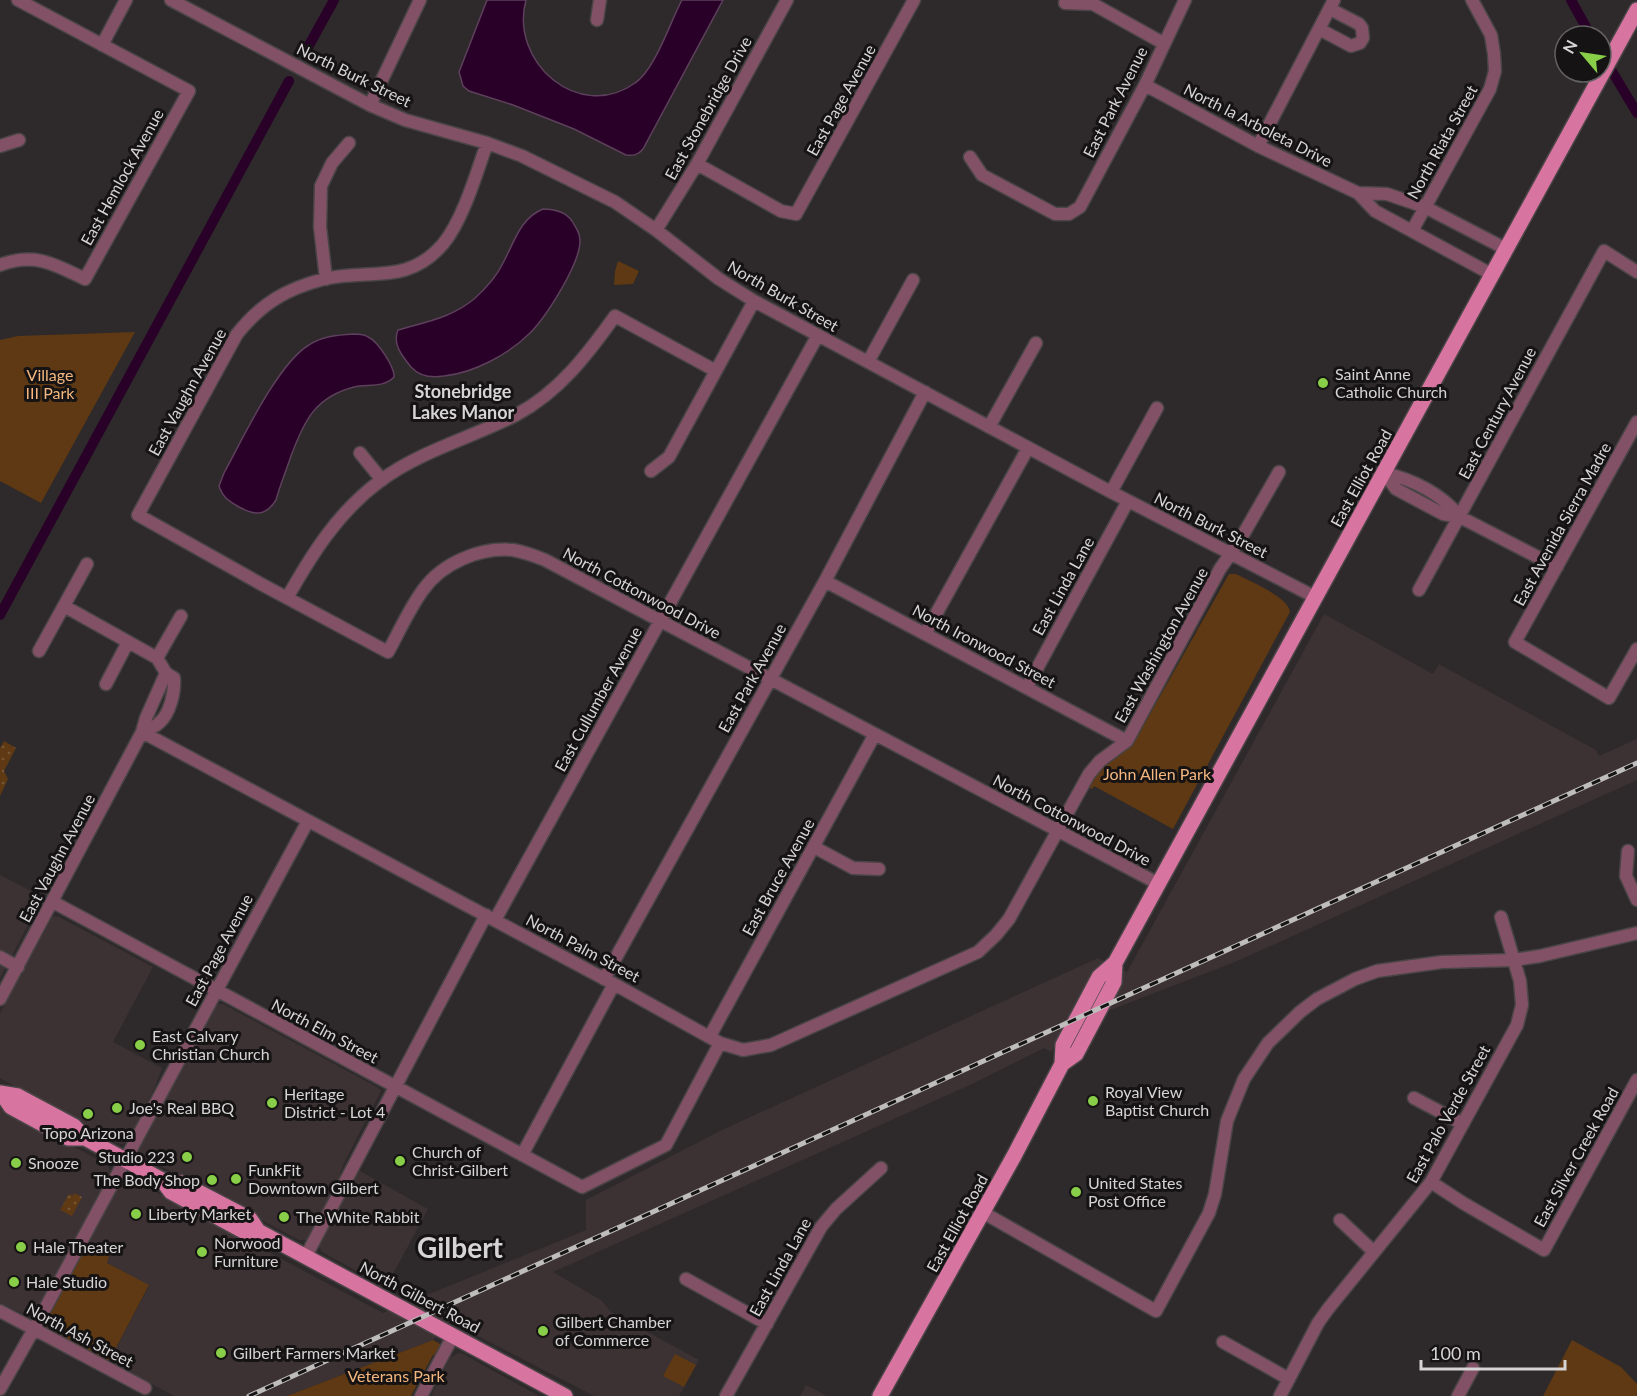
<svg xmlns="http://www.w3.org/2000/svg" width="1637" height="1396" font-family="Lato,sans-serif">
<defs>
<pattern id="grass-dots" width="8" height="8" patternUnits="userSpaceOnUse" patternTransform="scale(1.5)"><rect width="8" height="8" fill="#5e3913"/><path d="M2 2h.1M6 6h.1" fill="none" stroke="#745534" stroke-width="1.8" stroke-linecap="round"/></pattern>
</defs>
<rect width="100%" height="100%" fill="#2e292a"/>
<path fill="#3d3233" d="M1324,614L1433,674L1439,664L1596,750L1599,756L1637,739V780L1235,962L1066,1027L1051,1052L1044,1048L972,1084L553,1272L601,1300L611,1312L699,1360L679,1396H594L449,1321L433,1340L287,1396H174L109,1361L149,1286L107,1263L86,1243L119,1182L122,1180H133L383,1313L586,1230V1200L720,1131L1098,958L1127,972Z
M0,875L43,897L0,978Z
M53,916L59,917L153,967L113,1042L162,1068L155,1087L130,1137L123,1144L117,1143L0,1078V1013Z
M219,1004H223L377,1087L381,1091L343,1165L337,1185L310,1236L306,1240H299L140,1155L137,1152L136,1149L163,1096L178,1077L216,1006Z
M0,1107L106,1164L110,1169L109,1175L34,1314L30,1317L0,1303Z
M360,1171L428,1209L386,1287L322,1252L318,1246V1243L352,1179Z
M458,1353L463,1354L539,1396H431L450,1358Z
M806,1385L827,1396H800Z"/>
<path fill="url(#grass-dots)" d="M4,741L16,748L4,771L8,779L0,796V748Z
M74,1193L82,1197L72,1216L60,1210L69,1194L73,1196Z"/>
<path fill="#5e3913" d="M618,261L639,271L633,284L614,285L615,271Z
M135,332L41,503L0,481V340L18,336Z
M1229,574H1236C1249,581 1289,597 1290,612L1173,829L1094,786L1092,789L1086,786L1103,766L1124,752L1137,737Z
M86,1243L109,1256L107,1263L149,1285L109,1361L49,1329L44,1322Z
M433,1340L440,1344L441,1349L438,1357L433,1355L411,1396H287Z
M1572,1340L1621,1367L1637,1384V1396H1543Z
M675,1354L696,1365L684,1387L663,1376Z"/>
<path fill="#290028" stroke="#5d405c" stroke-width="1.5" d="M487,0H526C509,62 579,123 635,83C655,70 670,22 682,0H723L643,149C638,155 634,156 626,155L574,129L513,105L469,91L463,86L459,72Z
M543,209C554,209 565,211 572,221C576,228 580,232 580,241C580,264 546,317 530,333C509,354 474,373 444,376C432,378 420,377 411,367C402,356 392,344 398,330C425,322 451,318 474,299C484,290 497,276 503,263C514,243 520,218 543,209Z
M354,334C359,334 364,334 368,337C378,341 395,368 394,377C384,388 367,384 354,387C315,397 304,421 291,456C286,471 280,485 276,500C266,516 255,516 239,507C229,501 223,498 219,486L224,473C242,440 278,363 309,345C322,336 338,335 354,334Z"/>
<g fill="none" stroke-linecap="round" stroke-linejoin="round">
<path stroke="#290028" stroke-width="10" d="M1571,0L1591,36
M307,49L334,0
M1601,53L1637,113
M0,615L289,81"/>
<defs>
<path id="minor" d="M171,0L370,105L405,120L487,143L522,156L615,202L656,230L719,279L754,301L1111,492L1315,597
M1065,3L1093,4L1163,43
M597,20L600,0
M1319,29L1351,46L1360,43L1363,38L1362,28L1359,24L1330,9
M102,45L126,0
M1145,85L1258,146L1358,193
M370,105L420,0
M487,143C477,172 463,220 443,244C407,286 369,268 324,279C286,289 262,303 237,334L138,515L261,584L388,652C399,632 409,609 423,590C442,563 480,547 513,550C524,552 535,556 545,560L1159,884
M0,146L19,140
M1258,146L1334,0
M970,157L982,175L1055,214H1069L1080,207L1145,85L1185,0
M697,164L781,211L796,214L914,0
M656,230L697,164L787,0
M1412,231L1490,89L1495,71L1494,54L1491,35L1472,0
M0,265C35,252 54,264 85,279L189,91L18,0
M1491,274L1375,211L1358,193L1387,194L1425,207L1506,249
M326,279L320,227L321,186L332,163L349,143
M868,362L913,280
M1637,422L1515,642L1609,698L1637,649
M989,427L1036,343
M360,453L382,480
M651,471L669,457L754,301
M1384,473L1396,489L1443,514L1460,517L1557,567
M1384,473C1412,479 1442,494 1460,517
M1111,492L1157,408
M825,581L1127,741
M1419,590L1604,251L1637,272
M287,598C312,554 338,512 380,481C420,451 471,438 516,415C559,392 587,355 615,316L716,371
M64,606L157,658L166,673L174,678C175,692 170,714 159,723C155,727 147,730 142,732L146,718L166,673
M925,634L1028,448
M39,651L87,564
M157,658L181,616
M106,684L128,642
M1027,687L1128,501
M814,847L853,868L879,869
M1628,851L1626,876L1637,900
M53,902L582,1187L666,1145L720,1043
M495,920L818,335
M0,957L18,967
M604,979L825,581L925,392
M0,999L142,732L614,984L720,1043L743,1050L771,1045L978,952L996,935L1009,919L1089,774L1100,761L1127,741L1220,569L1240,540L1279,472
M710,1036L875,734
M1414,1098L1463,1124
M522,1155L614,984
M1431,1182L1463,1203L1544,1250L1637,1080
M984,1213L1156,1311L1209,1213L1215,1194L1227,1121L1244,1079L1268,1043L1300,1012L1317,999L1355,979L1377,971L1442,962L1514,960L1540,956L1637,933
M1340,1220L1374,1252
M306,1256L486,915
M686,1279L767,1324
M0,1311L145,1388
M1223,1342L1289,1379
M0,1389L34,1329L308,821
M421,1396L453,1336
M726,1396L821,1227L836,1209L881,1168
M1280,1396L1318,1323L1328,1309L1431,1182L1517,1025L1522,1005L1520,981L1501,917
M1458,1396L1473,1368"/>
<path id="major" d="M1062,1064L1076,1054L1114,982L1115,963
M0,1093L18,1096L74,1126L85,1138L162,1180L181,1183L250,1219L258,1231L565,1396
M2,1094L11,1107L68,1138H85
M162,1180L171,1192L245,1232L258,1231
M880,1396L1014,1156L1062,1064L1063,1045L1099,977L1115,963L1637,10"/>
</defs>
<use href="#minor" stroke="#494445" stroke-width="15"/>
<use href="#major" stroke="#494445" stroke-width="18"/>
<use href="#minor" stroke="#825166" stroke-width="12"/>
<use href="#major" stroke="#d774a0" stroke-width="15"/>
<defs>
<path id="rail" d="M249,1396L1637,763"/>
</defs>
<use href="#rail" stroke="#bebcbc" stroke-width="5"/>
<use href="#rail" stroke="#151313" stroke-width="3" stroke-dasharray="9" stroke-linecap="butt"/>
</g>
<g fill="#89ce48" stroke="#151313" stroke-width="2">
<circle cx="1323" cy="383" r="6"/>
<circle cx="140" cy="1045" r="6"/>
<circle cx="1093" cy="1101" r="6"/>
<circle cx="272" cy="1103" r="6"/>
<circle cx="117" cy="1108" r="6"/>
<circle cx="88" cy="1114" r="6"/>
<circle cx="187" cy="1157" r="6"/>
<circle cx="400" cy="1161" r="6"/>
<circle cx="16" cy="1163" r="6"/>
<circle cx="236" cy="1179" r="6"/>
<circle cx="212" cy="1180" r="6"/>
<circle cx="1076" cy="1192" r="6"/>
<circle cx="136" cy="1214" r="6"/>
<circle cx="284" cy="1217" r="6"/>
<circle cx="21" cy="1247" r="6"/>
<circle cx="202" cy="1252" r="6"/>
<circle cx="14" cy="1282" r="6"/>
<circle cx="543" cy="1331" r="6"/>
<circle cx="221" cy="1353" r="6"/>
</g>
<g text-anchor="middle" stroke-width="6" stroke-linejoin="round" paint-order="stroke">
<g font-size="16" fill="#d6d4d4" stroke="#151313">
<text transform="translate(354 75) rotate(26)" y="6">North Burk Street</text>
<text transform="translate(841 100) rotate(-61)" y="6">East Page Avenue</text>
<text transform="translate(1115 102) rotate(-63)" y="6">East Park Avenue</text>
<text transform="translate(708 108) rotate(-61)" y="6">East Stonebridge Drive</text>
<text transform="translate(1258 125) rotate(27)" y="6">North la Arboleta Drive</text>
<text transform="translate(1442 142) rotate(-61)" y="6">North Riata Street</text>
<text transform="translate(122 177) rotate(-61)" y="6">East Hemlock Avenue</text>
<text transform="translate(783 296) rotate(30)" y="6">North Burk Street</text>
<text transform="translate(187 392) rotate(-61)" y="6">East Vaughn Avenue</text>
<text transform="translate(1497 413) rotate(-62)" y="6">East Century Avenue</text>
<text transform="translate(1361 478) rotate(-61)" y="6">East Elliot Road</text>
<text transform="translate(1562 524) rotate(-61)" y="6">East Avenida Sierra Madre</text>
<text transform="translate(1211 525) rotate(27)" y="6">North Burk Street</text>
<text transform="translate(1063 586) rotate(-61)" y="6">East Linda Lane</text>
<text transform="translate(642 593) rotate(28)" y="6">North Cottonwood Drive</text>
<text transform="translate(1161 645) rotate(-61)" y="6">East Washington Avenue</text>
<text transform="translate(984 646) rotate(28)" y="6">North Ironwood Street</text>
<text transform="translate(752 678) rotate(-61)" y="6">East Park Avenue</text>
<text transform="translate(598 699) rotate(-61)" y="6">East Cullumber Avenue</text>
<text transform="translate(1072 820) rotate(28)" y="6">North Cottonwood Drive</text>
<text transform="translate(57 858) rotate(-62)" y="6">East Vaughn Avenue</text>
<text transform="translate(778 877) rotate(-61)" y="6">East Bruce Avenue</text>
<text transform="translate(583 948) rotate(28)" y="6">North Palm Street</text>
<text transform="translate(219 950) rotate(-62)" y="6">East Page Avenue</text>
<text transform="translate(325 1031) rotate(28)" y="6">North Elm Street</text>
<text transform="translate(1448 1114) rotate(-61)" y="6">East Palo Verde Street</text>
<text transform="translate(1576 1157) rotate(-61)" y="6">East Silver Creek Road</text>
<text transform="translate(957 1223) rotate(-61)" y="6">East Elliot Road</text>
<text transform="translate(780 1267) rotate(-61)" y="6">East Linda Lane</text>
<text transform="translate(420 1297) rotate(28)" y="6">North Gilbert Road</text>
<text transform="translate(80 1335) rotate(28)" y="6">North Ash Street</text>
</g>
<g font-size="16" fill="#d6d4d4" stroke="#151313" text-anchor="start">
<text x="1335" y="380">Saint Anne<tspan x="1335" dy="18">Catholic Church</tspan></text>
<text x="152" y="1042">East Calvary<tspan x="152" dy="18">Christian Church</tspan></text>
<text x="1105" y="1098">Royal View<tspan x="1105" dy="18">Baptist Church</tspan></text>
<text x="284" y="1100">Heritage<tspan x="284" dy="18">District - Lot 4</tspan></text>
<text x="129" y="1114">Joe's Real BBQ</text>
<text x="88" y="1139" text-anchor="middle">Topo Arizona</text>
<text x="412" y="1158">Church of<tspan x="412" dy="18">Christ-Gilbert</tspan></text>
<text x="175" y="1163" text-anchor="end">Studio 223</text>
<text x="28" y="1169">Snooze</text>
<text x="248" y="1176">FunkFit<tspan x="248" dy="18">Downtown Gilbert</tspan></text>
<text x="200" y="1186" text-anchor="end">The Body Shop</text>
<text x="1088" y="1189">United States<tspan x="1088" dy="18">Post Office</tspan></text>
<text x="148" y="1220">Liberty Market</text>
<text x="296" y="1223">The White Rabbit</text>
<text x="214" y="1249">Norwood<tspan x="214" dy="18">Furniture</tspan></text>
<text x="33" y="1253">Hale Theater</text>
<text x="26" y="1288">Hale Studio</text>
<text x="555" y="1328">Gilbert Chamber<tspan x="555" dy="18">of Commerce</tspan></text>
<text x="233" y="1359">Gilbert Farmers Market</text>
</g>
<g font-size="16" fill="#f5b77f" stroke="#151313">
<text x="50" y="381">Village<tspan x="50" dy="18">III Park</tspan></text>
<text x="1157" y="780">John Allen Park</text>
<text x="396" y="1382">Veterans Park</text>
</g>
<g font-size="18" font-weight="bold" fill="#d6d4d4" stroke="#151313">
<text x="463" y="398">Stonebridge<tspan x="463" dy="21">Lakes Manor</tspan></text>
</g>
<g font-size="28" font-weight="bold" fill="#d6d4d4" stroke="#151313">
<text x="460" y="1258">Gilbert</text>
</g>
</g>
<g transform="translate(1583 54) rotate(299)"><circle r="28" fill="#151313" stroke="#626060" stroke-width="1.5"/>
<path d="M0-4.5L10 22L0 15L-10 22Z" fill="#89ce48"/>
<text y="-9" font-size="16" font-weight="bold" text-anchor="middle" fill="#d6d4d4">N</text>
</g>
<path d="M1421 1360v9h144v-9" fill="none" stroke="#d6d4d4" stroke-width="3"/>
<text x="1430" y="1360" font-size="18" fill="#d6d4d4" stroke="#151313" stroke-width="4.5" paint-order="stroke">100 m</text>
</svg>
